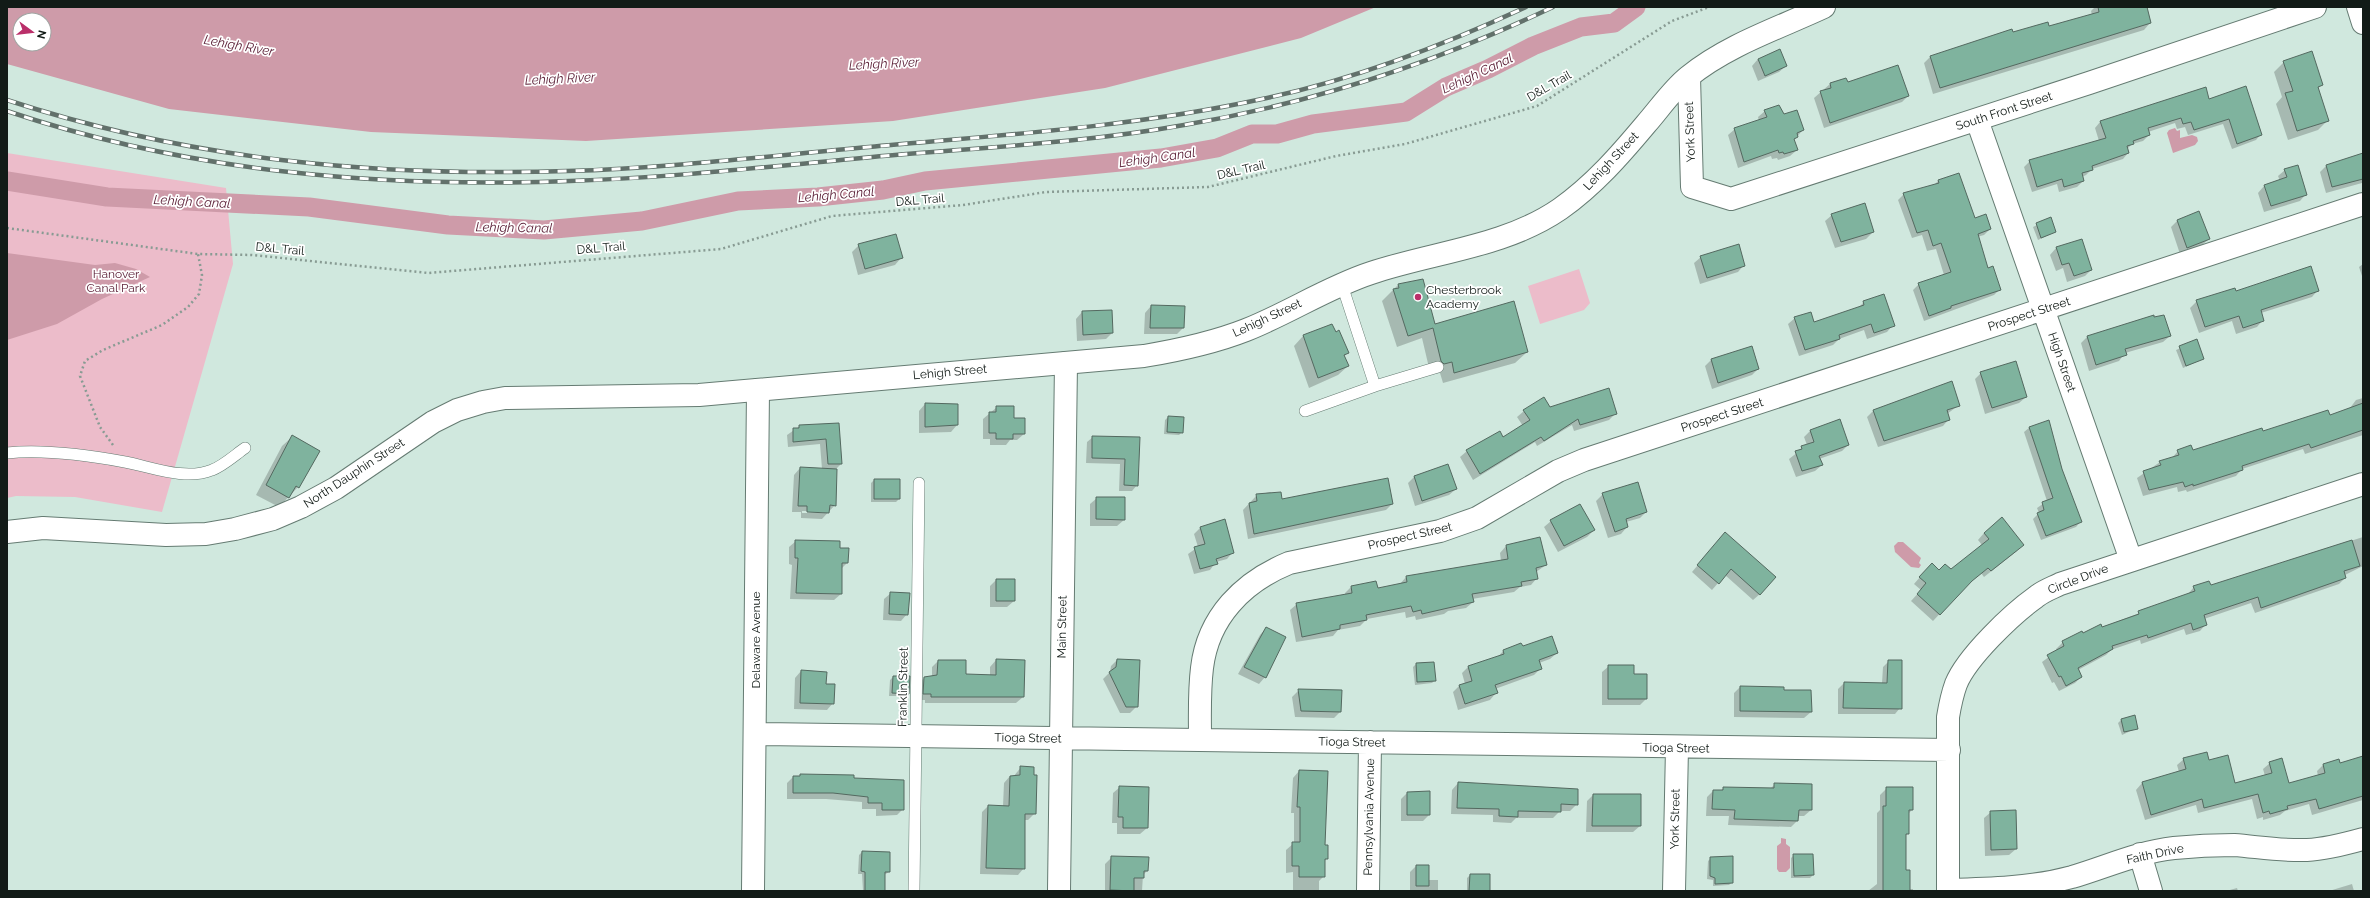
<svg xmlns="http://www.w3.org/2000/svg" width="2370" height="898" font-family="Raleway,sans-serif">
<rect width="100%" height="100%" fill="#d0e8de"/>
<path fill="#ecbcca" d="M7,153L226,188L233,264L162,512L75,497L16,496L7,498Z
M1579,269L1590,303L1584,310L1540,324L1528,286Z"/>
<path fill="#ce9ba9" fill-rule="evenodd" d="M7,7H1376L1301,38L1105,88L893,121L586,141L371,132L169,109L7,64ZM20,20H44V44H20Z
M2175,128L2177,131L2180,130V138L2192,135L2197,137L2198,141L2195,145L2173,153L2167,133L2169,130Z
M7,253L95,265L115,263L136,269L150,277L102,299L57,324L7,340Z
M1898,542H1903L1921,558L1919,563L1921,565L1919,568L1911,567L1895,552L1894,546Z
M1781,838L1786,839V844L1790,847V868L1786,872H1779L1777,869V846L1781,843Z"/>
<path fill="#0003" fill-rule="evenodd" d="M2095,7H2146L2150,23L2144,30L1933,94L1924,63L1930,57L2011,30L2012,34L2048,28L2092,15L2091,11Z
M1758,59L1786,66L1779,72L1758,81L1752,66Z
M2284,62L2322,85L2317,89L2328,120L2318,130L2288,140L2276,104L2282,97L2274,72Z
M1846,79L1847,84L1908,96L1902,102L1824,128L1814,98L1830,84Z
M2208,100L2261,134L2256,140L2232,149L2223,124L2188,135L2185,127L2177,129L2175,123L2148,132L2149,135L2143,141L2132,144L2127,149L2128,153L2123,159L2092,169L2086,175L2082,177L2083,181L2077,187L2059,192L2057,184L2032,192L2024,167L2030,161L2099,141L2095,128L2100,122Z
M1765,111L1784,115L1803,130L1793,141L1797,150L1790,156L1778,160L1777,158L1772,159L1771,156L1738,168L1728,135L1735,129L1759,121L1758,117Z
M2363,158L2362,183L2326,193L2320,172L2326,166Z
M2285,170L2306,194L2300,201L2264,212L2258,193L2264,186L2280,181L2278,176Z
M1958,175L1974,219L1990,229L1984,235L1977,237L1987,269L2000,289L1994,295L1924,321L1913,290L1919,284L1944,275L1936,249L1927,251L1922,235L1912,238L1898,200L1904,194L1933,186L1938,181Z
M2199,212L2209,239L2202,245L2180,254L2171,227L2177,221Z
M1832,215L1873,232L1866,239L1835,248L1825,221Z
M2050,219L2055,232L2038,240L2033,227Z
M2081,240L2091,270L2085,276L2067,282L2063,268L2056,271L2050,255L2056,248Z
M859,245L901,258L895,265L858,275L852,252Z
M1701,257L1744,265L1738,272L1700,284L1694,263Z
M2363,264V279L2359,267Z
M1398,285L1435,325L1527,352L1515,363L1443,383L1440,373L1432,374L1430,372L1422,338L1397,347L1382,301Z
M2318,290L2312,297L2261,313L2263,320L2257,327L2236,334L2232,321L2199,333L2190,308L2197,301L2235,293Z
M1864,302L1893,325L1887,332L1867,339L1864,330L1839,339L1833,345L1799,356L1788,324L1795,318L1813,323L1857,309Z
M1151,306L1183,328L1177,334H1144L1145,313Z
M1082,312L1112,333L1106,339L1077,341L1076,319Z
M1332,325L1347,353L1344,357L1348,366L1338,375L1309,388L1294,346L1303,336Z
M2170,336L2163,342L2125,353L2119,361L2089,371L2081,343L2087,337Z
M2197,341L2203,359L2183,368L2176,350Z
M1751,347L1758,369L1752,375L1712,389L1705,366L1711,360Z
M1981,373L2026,397L2019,403L1985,414L1975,379Z
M2363,398V435L2305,454L2303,449L2242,469L2236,476L2187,492L2186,490L2178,492L2177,487L2143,496L2137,478L2160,462L2172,458L2178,451H2192L2329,416L2350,408L2356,400Z
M925,404L957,405V425L951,432L919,433V411Z
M1959,405L1947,414L1949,419L1943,426L1878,447L1867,417L1874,410Z
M997,407L1013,419H1024V434L1017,440H1010L1006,445H990V439H983V419Z
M1550,408L1616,413L1609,420L1574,431L1572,425L1537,446L1535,442L1473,480L1460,457L1467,451L1503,438L1523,426L1517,417L1524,411Z
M1168,417L1182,432L1179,435L1164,434L1165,420Z
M1839,420L1848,445L1842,451L1819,459L1822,465L1815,471L1796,477L1789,459L1807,445L1804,437L1810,431Z
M838,424L841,464L836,469L835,505L822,519L801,518V512H792L794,475L800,468L822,469L820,444L788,447L787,435L800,426ZM802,511H825L823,513H802Z
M2030,427L2061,469L2081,521L2076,527L2041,540L2033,519L2039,513L2037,508L2047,501L2024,432Z
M292,437L298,487L279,507L256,495L282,446Z
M1093,437L1139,438L1137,485L1132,491H1119L1120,464L1086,463L1087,442Z
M1414,477L1456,489L1449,495L1415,506L1408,483Z
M874,480L899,499L896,502H871V483Z
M1270,492L1281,500L1392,504L1386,510L1248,539L1243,510L1257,495Z
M1603,494L1646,512L1640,518L1626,522L1627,527L1621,534L1608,538L1596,501Z
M1097,498L1124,520L1117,526H1090V504Z
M1551,521L1594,530L1587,537L1558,552L1544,527Z
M1200,528L1233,552L1227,559L1216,562L1210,570L1194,574L1188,554L1198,547L1194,534Z
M1984,533L2017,551L1984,577L1981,573L1966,586L1933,621L1911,601L1921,590L1914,584L1926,570L1951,571L1982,545L1978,540Z
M2363,537V566L2345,575V578L2339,584L2255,613L2251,603L2204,619L2206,624L2200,631L2186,635L2184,629L2141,644L2140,640L2111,650L2106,655L2078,670L2081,677L2075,683L2059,691L2054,682L2052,683L2042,662L2057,651L2056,649L2063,642L2187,595L2194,587L2210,586Z
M1719,540L1760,594L1753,600L1725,575L1712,590L1692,572Z
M796,541L839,549L847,563L841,569V594L834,600L790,599L792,565L789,564V547Z
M1506,546L1546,565L1536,572L1537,578L1531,585L1520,587L1514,592L1472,599L1473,602L1466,608L1448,611L1444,614L1416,620L1415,616L1406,618L1405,612L1367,619L1360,626L1338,630L1333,636L1296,642L1290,610L1297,604L1345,596V593L1351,587L1377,589L1400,584L1406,577L1501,561L1500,553Z
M996,580L1014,601L1007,607H990V586Z
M891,593L907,614L901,621L883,620L884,599Z
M1266,628L1265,677L1259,684L1238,674L1260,635Z
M1521,644L1522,647L1557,653L1550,659L1539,663L1541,668L1534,675L1495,689L1496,693L1490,700L1458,710L1453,692L1459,686L1465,684L1462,673L1468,667L1497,658L1503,651Z
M996,660L1023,697L1016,703H925V700H917L918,684L924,678L932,677V667L938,661L965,675L990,676V667Z
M1117,660L1137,706L1130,713H1120L1103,679L1110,672L1111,666Z
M1889,661L1900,708L1895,714H1838V689L1844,683H1882L1883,667Z
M1416,664L1435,680L1432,683L1415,685L1413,667Z
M1609,666L1633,675L1646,699L1640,705H1602V672Z
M801,671L833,703L827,710L794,709L795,678Z
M893,677L908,693L905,696H889L890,680Z
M1740,687L1811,712L1804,718L1734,717V693Z
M1299,690L1340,712L1334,718L1295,717L1292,697Z
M2121,720L2137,728L2122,735L2118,723Z
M2363,757V800L2312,815L2309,804L2285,811L2280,815L2263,820V817L2257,819L2252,799L2198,813L2196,805L2145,820L2136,790L2142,783L2179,772L2177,765L2184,759L2208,762L2234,784L2265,776L2263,769L2270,763L2288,784L2318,776L2317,771L2323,765L2340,764Z
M1021,767L1035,813L1028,820H1024V868L1018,875L980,874L982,812L988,806H1003L1004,783L1010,776H1014Z
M1299,771L1327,858L1324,862V876L1319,881V891H1293V872L1286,873V850L1294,843V813H1291L1293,778Z
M793,777L852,778L903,809L897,815L876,816V809H862V802L826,799H787V783Z
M1458,783L1577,804L1570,811H1560L1553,818H1516L1511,823L1493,822V815L1451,814L1452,790Z
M1775,784L1811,810L1804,816H1797V821L1791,827L1728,825L1729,816H1706L1707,797L1713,791H1720L1724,788L1770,789Z
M1120,787L1147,828L1140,834H1117V823H1112L1113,793Z
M1887,788H1912V810L1908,814V833L1905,836V871L1909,889H1913V891H1868L1877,884V813L1880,810V795Z
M1407,793L1429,815L1423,821H1401V799Z
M1593,795L1640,826L1633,832H1586L1587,801Z
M1991,812L2016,849L2009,855L1985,856L1984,818Z
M862,852L889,853V872L884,875V891H863L862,874H858L859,855Z
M1794,855L1813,875L1810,878H1791V858Z
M1112,857L1147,871L1143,875L1142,891H1105V864Z
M1711,858L1732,882L1729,885L1713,886V880L1707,879L1708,861Z
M1416,866L1428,880H1438V891H1410V872Z
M1470,875L1489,891H1467V878Z
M2352,884L2354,891H2329Z
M2237,888L2238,891H2226Z
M819,890V891H798Z"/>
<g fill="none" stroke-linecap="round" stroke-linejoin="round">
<path stroke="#ce9ba9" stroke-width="19" d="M7,181L107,197L309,207L448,225L544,230L642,221L738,201L818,197L883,190L925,181L1161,158L1217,148L1252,134H1277L1313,124L1406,112L1446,87L1488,69L1533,46L1581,27L1614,23L1636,7"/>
</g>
<path fill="#7fb39e" stroke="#546960" d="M2098,7H2147L2151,23L1940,88L1930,56L2012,29L2013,32L2048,22L2049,26L2099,12Z
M1780,49L1787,66L1765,76L1758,59Z
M2312,51L2323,85L2318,87L2329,121L2297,131L2285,93L2293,91L2283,61Z
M1898,65L1909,96L1830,123L1820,91L1831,88L1830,83L1846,78L1848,82Z
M2246,86L2262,135L2237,144L2229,119L2194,130L2191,122L2183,124L2181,118L2148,128L2150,135L2133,141L2134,144L2127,146L2129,153L2092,166L2093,170L2082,173L2084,181L2064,187L2062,179L2037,187L2029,160L2106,138L2100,121L2206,87L2209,99Z
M1779,105L1784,114L1797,110L1804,130L1797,133L1798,137L1794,139L1798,150L1784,154L1783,152L1779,153L1778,150L1744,162L1734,128L1767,117L1764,110Z
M2363,153V179L2332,187L2326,165Z
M2298,165L2307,195L2271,206L2264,185L2287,177L2284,169Z
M1959,173L1975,218L1986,214L1991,229L1978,234L1988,268L1993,266L2001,290L1951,306V308L1929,316L1918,283L1951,272L1941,243L1933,246L1928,230L1917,233L1903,193L1939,183L1938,180Z
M1865,203L1874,232L1841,242L1831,214Z
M2199,211L2210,239L2187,248L2177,220Z
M2051,217L2056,232L2041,238L2036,223Z
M896,234L903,258L865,269L858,244Z
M2082,239L2092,270L2074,276L2069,263L2062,265L2056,247Z
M1739,244L1745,266L1707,278L1700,256Z
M2311,266L2319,291L2261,310L2264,321L2243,328L2239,316L2205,327L2196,300L2235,288L2236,291Z
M1423,279L1435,324L1514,301L1528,352L1454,373L1452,362L1444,364L1441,361L1433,328L1408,336L1393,289L1399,288L1398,284Z
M1884,294L1895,326L1874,333L1871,324L1839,335L1840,339L1805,350L1794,317L1811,312L1814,322L1864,305L1863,301Z
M1151,305L1185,306L1184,328H1150Z
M1112,310L1113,333L1083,335L1082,311Z
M2154,315V317L2164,315L2171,336L2125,349L2127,355L2096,365L2087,336Z
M1332,324L1336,332L1339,330L1349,353L1344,355L1349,366L1318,378L1303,335Z
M2197,339L2204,359L2186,366L2179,346Z
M1752,346L1759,369L1718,383L1711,359Z
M2016,361L2027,397L1992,408L1980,372Z
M1952,381L1960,406L1947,410L1950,420L1884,441L1873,410Z
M1609,388L1617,414L1580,425L1578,419L1544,441L1541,437L1480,474L1466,450L1500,431L1503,437L1530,420L1523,410L1544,397L1550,407Z
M925,403L958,404V425L925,427Z
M2363,403V430L2311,448L2309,444L2242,466L2243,470L2193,486V484L2185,487L2183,482L2149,490L2143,471L2161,465L2159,461L2179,455L2177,450L2191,445L2193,450L2262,428L2263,431L2328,410L2330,415Z
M996,406H1014V418H1025V434H1013V439H996V433H989V412H996Z
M1168,416L1184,417L1183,433L1167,432Z
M1840,419L1849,445L1819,456L1823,465L1802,471L1795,451L1802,449L1801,446L1814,442L1810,430Z
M2049,420L2062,469L2082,522L2046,536L2037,513L2044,510L2042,502L2053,498L2029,427Z
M839,423L842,464H828L826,439L793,442V428H799V425Z
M292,435L320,451L299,488L296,486L289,498L266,485Z
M1092,436L1140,437L1138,486L1124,485L1125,459L1092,458Z
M1448,464L1457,489L1422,501L1414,476Z
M800,467L837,469L836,506L830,505L829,513L807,512V506H798Z
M1388,478L1393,504L1254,534L1249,503L1257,501L1256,494L1281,492L1282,499Z
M874,479H900V499H874Z
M1638,482L1647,512L1626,519L1628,527L1615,532L1602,493Z
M1096,497H1125V520L1096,519Z
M1580,504L1595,530L1564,546L1550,520Z
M2002,517L2024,545L1991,571L1988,568L1972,581L1940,615L1917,594L1926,583L1919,577L1932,563L1939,570L1945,564L1951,569L1989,539L1984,533Z
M1225,519L1234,553L1216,559L1218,564L1200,569L1194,547L1205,544L1200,527Z
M1725,532L1776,577L1760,595L1731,569L1719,584L1697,565Z
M1540,537L1547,565L1536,568L1538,579L1521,582L1522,586L1472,594L1474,602L1422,614L1421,610L1413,612L1411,606L1366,615L1367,620L1340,625V629L1302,637L1296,603L1352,593L1351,586L1376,581L1378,588L1407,582L1406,576L1508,559L1506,545Z
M795,540L840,541V548H849L848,563H842V594L796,593L798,558H795Z
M2352,540L2360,566L2344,571L2346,578L2261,608L2258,597L2204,615L2207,625L2193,630L2191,623L2148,638L2147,635L2112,646L2113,649L2078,668L2082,677L2066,686L2061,676L2059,677L2047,655L2064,646L2062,641L2082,631L2083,633L2101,624L2102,627L2139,614L2138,611L2195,591L2193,586L2209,581L2211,585Z
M996,579H1015V601H996Z
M890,592L910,593L908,615L889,614Z
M1266,627L1286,637L1266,678L1244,667Z
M1552,636L1558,653L1539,660L1542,669L1495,685L1498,693L1465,704L1459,685L1472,681L1468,666L1504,654L1503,650L1521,643L1523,646Z
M996,659L1025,660L1024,697H931V694H923L924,677L937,675L938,660H966V674L996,675Z
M1117,659L1140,660L1138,707H1126L1109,672L1116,667Z
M1888,660H1902V709L1843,708L1844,682L1887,683Z
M1434,662L1436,681L1417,682L1416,663Z
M1608,665H1634V674H1647V699H1608Z
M801,670L827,672L826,684H835L834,704L800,703Z
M893,676H910L909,694L892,693Z
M1740,686L1784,687V690H1811L1812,712L1740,711Z
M1298,689L1342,690L1341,712L1301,711Z
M2135,715L2138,729L2124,732L2121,719Z
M2207,752L2209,760L2228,755L2235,783L2272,773L2269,762L2282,758L2289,783L2325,773L2323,764L2339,759L2340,763L2363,756V796L2319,809L2316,799L2287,806L2288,809L2270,814L2269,811L2263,813L2258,794L2204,808L2202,799L2151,815L2142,782L2186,769L2183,758Z
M1020,766L1034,767V775H1037L1036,814H1025V869L986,868L988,805L1009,806L1010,776L1020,775Z
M1299,770L1328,771L1325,845H1328V859H1325V877H1299V866H1292V842H1300V807H1297Z
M800,774L854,775V778L904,780V810H882V803H868V797L833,793H793V776H800Z
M1458,782L1578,789V805L1561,804V812L1518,811V817L1499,816V809L1457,808Z
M1774,783L1812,784V810H1799L1798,821L1734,819L1735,810L1712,809L1713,790H1723V787L1774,788Z
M1119,786L1149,787L1148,828H1123V817H1118Z
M1886,787H1913V810H1909V834H1906V870H1910V891H1883V806H1886Z
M1430,791V815H1407V792Z
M1593,794H1641V826H1592Z
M2016,810L2017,849L1991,850L1990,811Z
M862,851L890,852V872H885V891H865V872L861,871Z
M1793,854H1813L1814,875L1794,876Z
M1111,856L1149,857L1148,871H1144V878H1134V891L1110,890Z
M1733,856V883L1715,884V878L1710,876V857Z
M1416,865H1429V886H1416Z
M1470,874H1490V891H1469Z"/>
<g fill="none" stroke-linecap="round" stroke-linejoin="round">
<defs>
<path id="lane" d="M1342,285L1375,386L1438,367
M1305,411L1375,386
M7,453C45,449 87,455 125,462C152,467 185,481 212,470C223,466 235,455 245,448
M914,891L919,483"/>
<path id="street" d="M2358,7L2363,23
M1689,77L1692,187L1731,199L2089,83L2315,7
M1977,120L2131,560
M756,734L1949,750
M1200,739C1200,716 1199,692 1202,668C1208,617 1243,582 1289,563L1440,531L1477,518L1558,471L1584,460L2363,204
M2140,854L2151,891
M1948,890C1990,889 2031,888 2072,877C2106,867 2138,852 2174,848C2194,846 2214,845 2234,845C2259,847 2282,851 2307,850C2326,849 2345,844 2363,839
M753,891L758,390
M1059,891L1066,363
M1368,891L1370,742
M1674,891L1677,748
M1948,891V717C1950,705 1952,695 1956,684C1967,657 2012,614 2036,597C2043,591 2052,588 2060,584L2363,484"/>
<path id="secondary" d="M7,532L43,528L166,535L206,534L235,529L273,519L301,507L336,488L433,422L457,410L483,402L505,398L699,395L1144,356C1180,350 1213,343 1246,330C1289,313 1328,287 1371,273C1433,252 1505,247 1560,209C1594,185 1620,155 1646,124C1660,108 1672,90 1688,77C1727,45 1779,28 1824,7"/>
</defs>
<use href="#lane" stroke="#657b72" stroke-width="12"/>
<use href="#street" stroke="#657b72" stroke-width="24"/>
<use href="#secondary" stroke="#657b72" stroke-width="24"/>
<path stroke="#889b93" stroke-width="2.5" stroke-dasharray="2 3" stroke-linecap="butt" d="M7,228L198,254L252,255L428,273L721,249L832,216L963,205L1046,192L1208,187L1336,156L1405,144L1537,106L1672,21L1709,7
M113,445L100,427L80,376L85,361L103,350L162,325L188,307L199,294L202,275L198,254"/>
<use href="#lane" stroke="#fff" stroke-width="11"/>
<use href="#street" stroke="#fff" stroke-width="22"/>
<use href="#secondary" stroke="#fff" stroke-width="22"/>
<defs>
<path id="rail" d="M7,100C190,160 375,177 567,171C668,168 769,156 869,147C1001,135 1133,127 1262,99C1353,80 1442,46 1526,7
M7,111C188,172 379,188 570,181C667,178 765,167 862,158C969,148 1078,144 1184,125C1313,103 1435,63 1553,7"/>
</defs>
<use href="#rail" stroke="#62716b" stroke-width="4.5"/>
<use href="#rail" stroke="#fff" stroke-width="3" stroke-dasharray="9" stroke-linecap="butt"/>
</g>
<circle fill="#ba2f6a" stroke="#fff" stroke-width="1.5" cx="1418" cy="297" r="4"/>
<g text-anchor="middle" stroke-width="3.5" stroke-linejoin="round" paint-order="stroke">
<g font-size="12" fill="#121b17" stroke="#fff">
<text transform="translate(1549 86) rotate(-30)" y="4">D&amp;L Trail</text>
<text transform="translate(2004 111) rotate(-18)" y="4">South Front Street</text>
<text transform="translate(1690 132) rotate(-92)" y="4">York Street</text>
<text transform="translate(1611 161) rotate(-47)" y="4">Lehigh Street</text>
<text transform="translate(1241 170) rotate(-13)" y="4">D&amp;L Trail</text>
<text transform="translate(920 200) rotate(-5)" y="4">D&amp;L Trail</text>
<text transform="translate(601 248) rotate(-5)" y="4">D&amp;L Trail</text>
<text transform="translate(280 249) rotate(5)" y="4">D&amp;L Trail</text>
<text transform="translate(2029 314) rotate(-18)" y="4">Prospect Street</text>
<text transform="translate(1267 318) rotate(-25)" y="4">Lehigh Street</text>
<text transform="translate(2062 362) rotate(71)" y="4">High Street</text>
<text transform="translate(950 372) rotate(-5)" y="4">Lehigh Street</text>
<text transform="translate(1722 415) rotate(-18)" y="4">Prospect Street</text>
<text transform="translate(354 473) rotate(-33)" y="4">North Dauphin Street</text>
<text transform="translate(1410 536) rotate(-13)" y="4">Prospect Street</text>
<text transform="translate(2078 579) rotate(-21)" y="4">Circle Drive</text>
<text transform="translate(1062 627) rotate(-89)" y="4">Main Street</text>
<text transform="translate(756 640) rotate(-90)" y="4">Delaware Avenue</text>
<text transform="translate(903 687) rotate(-89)" y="4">Franklin Street</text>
<text transform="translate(1028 738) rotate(1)" y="4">Tioga Street</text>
<text transform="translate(1352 742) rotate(1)" y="4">Tioga Street</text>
<text transform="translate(1676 748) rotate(1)" y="4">Tioga Street</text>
<text transform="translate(1369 817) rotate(-89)" y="4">Pennsylvania Avenue</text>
<text transform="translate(1675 819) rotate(-89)" y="4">York Street</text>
<text transform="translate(2155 854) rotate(-12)" y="4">Faith Drive</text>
</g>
<g font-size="12" fill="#581b33" stroke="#fff">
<text x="116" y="278">Hanover<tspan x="116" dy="14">Canal Park</tspan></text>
</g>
<g font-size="12" fill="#121b17" stroke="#fff" text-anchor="start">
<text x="1426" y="294">Chesterbrook<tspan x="1426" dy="14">Academy</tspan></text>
</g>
<g font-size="13" font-style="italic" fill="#571a32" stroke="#fff">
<text transform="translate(239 45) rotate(10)" y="5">Lehigh River</text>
<text transform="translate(884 63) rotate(-3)" y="5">Lehigh River</text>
<text transform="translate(1477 73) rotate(-25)" y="5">Lehigh Canal</text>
<text transform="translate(560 78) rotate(-3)" y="5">Lehigh River</text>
<text transform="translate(1157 157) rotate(-8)" y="5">Lehigh Canal</text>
<text transform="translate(836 194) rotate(-5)" y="5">Lehigh Canal</text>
<text transform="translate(192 201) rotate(3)" y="5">Lehigh Canal</text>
<text transform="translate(514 227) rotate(1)" y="5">Lehigh Canal</text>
</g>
</g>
<rect width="2370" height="898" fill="none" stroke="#121b17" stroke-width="16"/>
<g transform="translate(32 32) rotate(105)"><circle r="19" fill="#ffffff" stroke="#a0a4a2"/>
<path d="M0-3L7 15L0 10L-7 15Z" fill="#ba2f6a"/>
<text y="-6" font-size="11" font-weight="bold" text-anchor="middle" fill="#121b17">N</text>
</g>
</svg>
